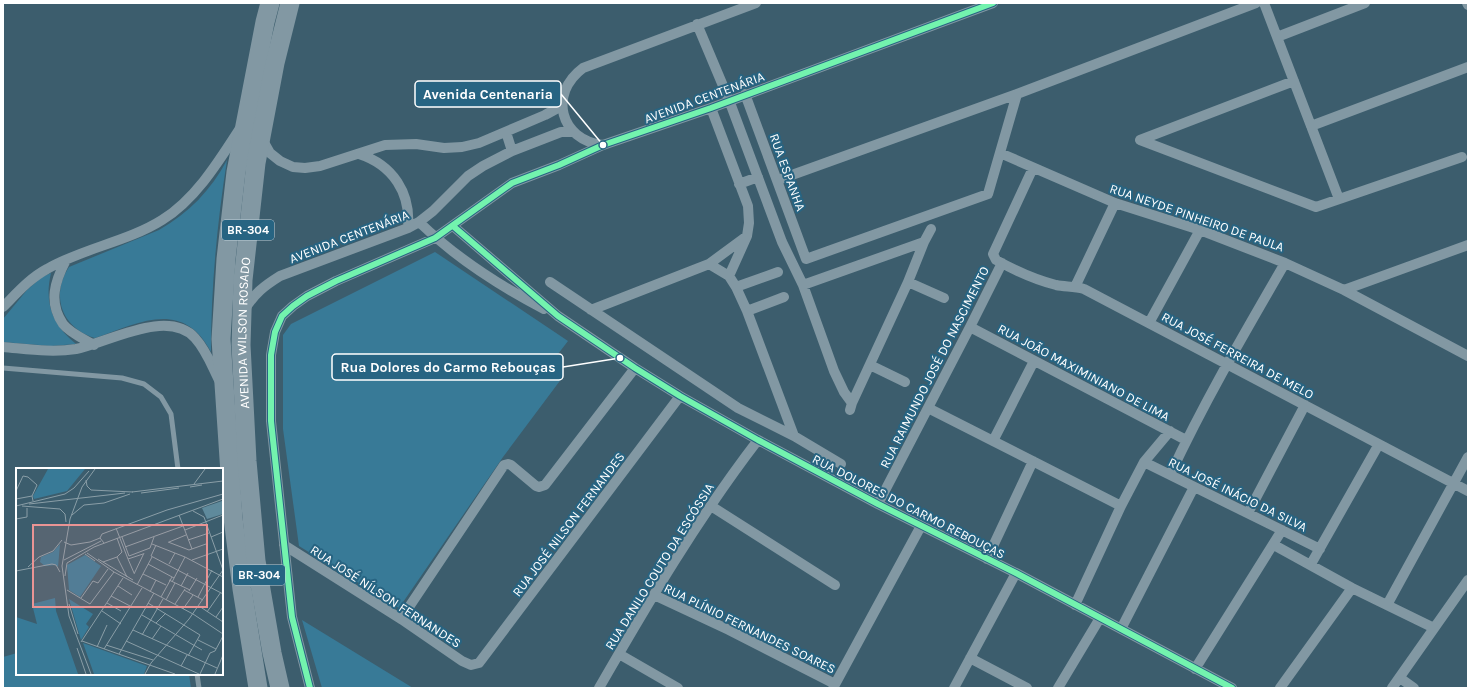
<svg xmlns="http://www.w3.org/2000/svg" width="1471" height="691" font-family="Karla,sans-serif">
<rect width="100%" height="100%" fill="#3c5d6d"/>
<path fill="#387a97" d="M227,160C217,224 211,287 211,352C183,298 138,323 95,338C62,328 50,296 69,267L159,230C189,213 211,190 227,160Z
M435,252L568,341L548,367L562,378L503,457L399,608L299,546L283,429V335L291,324Z
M51,273C44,303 52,325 76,344L51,346L3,342V319L27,290L42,277Z
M302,620L413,688H322Z
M17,653V674H189L191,688H3V657Z"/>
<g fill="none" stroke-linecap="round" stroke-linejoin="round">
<path stroke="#8298a3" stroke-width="5" d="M3,368L122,378L144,384L161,397L171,414L178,469
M197,674L199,688"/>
<path stroke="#8298a3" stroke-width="10" d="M1264,3L1339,199
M1467,3L1468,5
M697,24L729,100L782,242L803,285L924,242
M1277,37L1365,3
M745,94L806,259L988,194L1017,94
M1311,126L1468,67
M506,132L512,151
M262,139L270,153L280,161L293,167L305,168L320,166L385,145L416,144L444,148L462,147L479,143L545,115L556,109L562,101
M1140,140L1316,207L1462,157
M1140,140L1294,81
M603,145C560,140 548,94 583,68L756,3
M1000,153L1115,203L1200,230L1285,263L1344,290L1468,356
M359,154C393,165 411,193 408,228
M1033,168L993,254L996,260C1014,270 1036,280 1056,285C1065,287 1074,286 1084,289L1468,491
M778,180L1017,94L1256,3
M739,184L758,177
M419,222C456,258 498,285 544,309
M453,226L558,316L635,368L680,396L758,440L878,504L1016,573L1232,688
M66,260C55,281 48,302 63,324C70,333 84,339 94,345
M709,264L747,236L749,223L748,206L711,108
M729,276L747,236
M550,282L738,408L794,436L841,464
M908,282L944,298
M803,285L834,371L844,392L852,403
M736,287L778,272
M1075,287L1115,203
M1344,290L1468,245
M3,307C17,293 30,278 47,269C83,248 127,242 162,220C195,200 219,161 239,130
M245,309C255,293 264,286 280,276L408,228L419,222L433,211L468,176L483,166L512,151L561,132H573
M591,310L709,264L729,276L736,287L747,311L794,436
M747,311L784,297
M1149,323L1200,230
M970,327L1186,440
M3,347C27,349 52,353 76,349C109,342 168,308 195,338C206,350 212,366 219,380
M870,365L905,382
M928,408L1121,506
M850,410L852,403L908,282L924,242L931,229
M993,441L1034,361
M1144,462L1320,549
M1170,475C1204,402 1245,332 1285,263
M878,504L970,327L1002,263
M711,506L835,585
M1248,513L1305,405
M284,545L401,619L462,661L471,665L479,663L680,396
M1274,545L1352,588L1434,628
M987,559L1033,461
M1311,564L1379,444
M654,595L729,630L835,684
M1075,605L1121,506L1144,462L1170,431
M1387,605L1468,457
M401,619L504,465L508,464L511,465L536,486L539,487L545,485L635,368
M1121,629L1194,487
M619,654L678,688
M970,658L1027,688
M1195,669L1282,530
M1400,678L1414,688
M310,688L292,617L271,421V355L275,332L282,316L293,306L307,296L336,281L435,238L512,183L559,165L603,145L711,108L993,3
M599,688C648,603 698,518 758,440
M833,688L921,526
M954,688L1016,573
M1058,688L1100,618
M1280,688L1352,588
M1392,688L1468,580"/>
<g stroke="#8298a3" stroke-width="19">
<path d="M258,688L242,589L233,518L221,339L226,259L236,172L265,22L270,3"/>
<path id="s1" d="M280,688L272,653L256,561L247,461L241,345L243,280L256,163L275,63L290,3"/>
</g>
<defs>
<path id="cycleway" d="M453,226L558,316L635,368L680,396L758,440L878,504L1016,573L1232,688
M310,688L292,617L271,421V355L275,332L282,316L293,306L307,296L336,281L435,238L512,183L559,165L603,145L711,108L993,3"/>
</defs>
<use href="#cycleway" stroke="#276482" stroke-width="8"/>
<use href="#cycleway" stroke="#73f3ae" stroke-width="6"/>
</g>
<g text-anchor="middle" stroke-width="4" stroke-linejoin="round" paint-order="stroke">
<g fill="#276482" stroke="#bed0da" stroke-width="1">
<rect x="222" y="220" width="52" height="20" rx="3"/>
<rect x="233" y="565" width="52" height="20" rx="3"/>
</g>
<g font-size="12" font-weight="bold" fill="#fff">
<text x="248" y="234">BR-304</text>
<text x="259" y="579">BR-304</text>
</g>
<g font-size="13" fill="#fff" stroke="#276482">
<text transform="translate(704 97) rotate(-20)" y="5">AVENIDA CENTENÁRIA</text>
<text transform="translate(788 172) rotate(70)" y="5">RUA ESPANHA</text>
<text transform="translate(1197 217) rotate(19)" y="5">RUA NEYDE PINHEIRO DE PAULA</text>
<text transform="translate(349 236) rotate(-21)" y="5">AVENIDA CENTENÁRIA</text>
<text dy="5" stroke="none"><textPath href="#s1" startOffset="358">AVENIDA WILSON ROSADO</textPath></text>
<text transform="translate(1238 355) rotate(28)" y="5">RUA JOSÉ FERREIRA DE MELO</text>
<text transform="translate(934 367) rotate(-63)" y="5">RUA RAIMUNDO JOSÉ DO NASCIMENTO</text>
<text transform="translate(1084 372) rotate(28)" y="5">RUA JOÃO MAXIMINIANO DE LIMA</text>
<text transform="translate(1238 494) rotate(26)" y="5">RUA JOSÉ INÁCIO DA SILVA</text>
<text transform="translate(909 506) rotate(27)" y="5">RUA DOLORES DO CARMO REBOUÇAS</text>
<text transform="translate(568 524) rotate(-53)" y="5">RUA JOSÉ NILSON FERNANDES</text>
<text transform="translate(659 566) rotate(-58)" y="5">RUA DANILO COUTO DA ESCÓSSIA</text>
<text transform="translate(386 596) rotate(33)" y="5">RUA JOSÉ NÍLSON FERNANDES</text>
<text transform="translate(750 628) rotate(26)" y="5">RUA PLÍNIO FERNANDES SOARES</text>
</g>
</g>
<g transform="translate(16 468)">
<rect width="207" height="207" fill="#3c5d6d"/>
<path d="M32,1H69L51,23L18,31L17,28ZM44,76L42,99L40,97L29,98L24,94L25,89L37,84ZM69,87L85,98L64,129L53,122L51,97ZM39,130L40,143L62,206H0V149L21,156L16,136ZM53,131L77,146L70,156L73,159L65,172ZM67,175L131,198L128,206H78Z" fill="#387a97"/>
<path d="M206,33L207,46L191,51L186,40Z" fill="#5f8a9c"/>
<path fill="none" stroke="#8a9ea7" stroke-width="1" d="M70,12L71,18L75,22L117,24M178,16L189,1M174,19L186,17M0,23L7,8L12,9L21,17L16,28L17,33M116,24L207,13M125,25L163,20M0,31L16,28M13,36L109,25M0,38L49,26L58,20L73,3M6,38L44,41L49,46L50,54M177,43L188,49L207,102M56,47L68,37L88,35L114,26M163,47L176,81M0,51L11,49V40M100,60L112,91L127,86M169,62L207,47M106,69L113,88L134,80L138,69M195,69L207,64M172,72L193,65M48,74L55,77L74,74L84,70M152,74L173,82L190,76M153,74L170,67M88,75L84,70L86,66L151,42L207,26M136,76L169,89L207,109M140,77L135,88L207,126M109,79L167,58M71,85L98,104L177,146L207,166M69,86L79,93M101,89L106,84L101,70M82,91L117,112M112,91L118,105M48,92L85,73M176,92L207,81M87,94L101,89L111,109M132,96L158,110M153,96L159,85M12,99L23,89L37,83L46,72M0,103L36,96L40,97L44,104M118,106L128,85M127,106L150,117M49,108L51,95L78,79L207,31M153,112L174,122M156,114L169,89M121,117L136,89M102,118L116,127M165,118L172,105M51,122L74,136L98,104M168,122L187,132M173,123L181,110M134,124L140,112M95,128L116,139M145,129L156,109M182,129L196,102M65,130L77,113L82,115L92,101M150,132L159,115M91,135L105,143M132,135L184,167L172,188M53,136L62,166M159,136L169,121M183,138L207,154M167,141L177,127M86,143L105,156M191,144L205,124M126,147L186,182M200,149L207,139M140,155L150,145M117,162L201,200M126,167L147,131M136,171L145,158M182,172L200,181M66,173L159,206M110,173L183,206M65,174L107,110M90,177L137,192M81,179L91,157M61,180L70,206M88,181L126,120M103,186L138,125M165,198L171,187M75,206L53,148L46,98L54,51L66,19L79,1M129,206L135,195L173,151L207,102M184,206L194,185L199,183L207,168M199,206L207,187"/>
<path fill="#ea9494" fill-opacity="0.15" stroke="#ea9494" stroke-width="2" d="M17,57H191V139H17Z"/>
<rect width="207" height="207" fill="none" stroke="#fff" stroke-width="2"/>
</g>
<path fill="none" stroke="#fff" stroke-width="1.5" d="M603 145L561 94M620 358L563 367"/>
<g fill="#fff" stroke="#276482" stroke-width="1.5">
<circle cx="603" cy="145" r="4"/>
<circle cx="620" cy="358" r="4"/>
</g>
<g fill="#276482" stroke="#fff" stroke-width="1.5">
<rect x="415" y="81" width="146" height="26" rx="4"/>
<rect x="332" y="354" width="231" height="26" rx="4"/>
</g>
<g font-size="14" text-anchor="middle" font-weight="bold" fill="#fff">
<text x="488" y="99">Avenida Centenaria</text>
<text x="448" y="372">Rua Dolores do Carmo Rebouças</text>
</g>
<rect width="1471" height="691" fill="none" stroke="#ffffff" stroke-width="8"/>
</svg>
